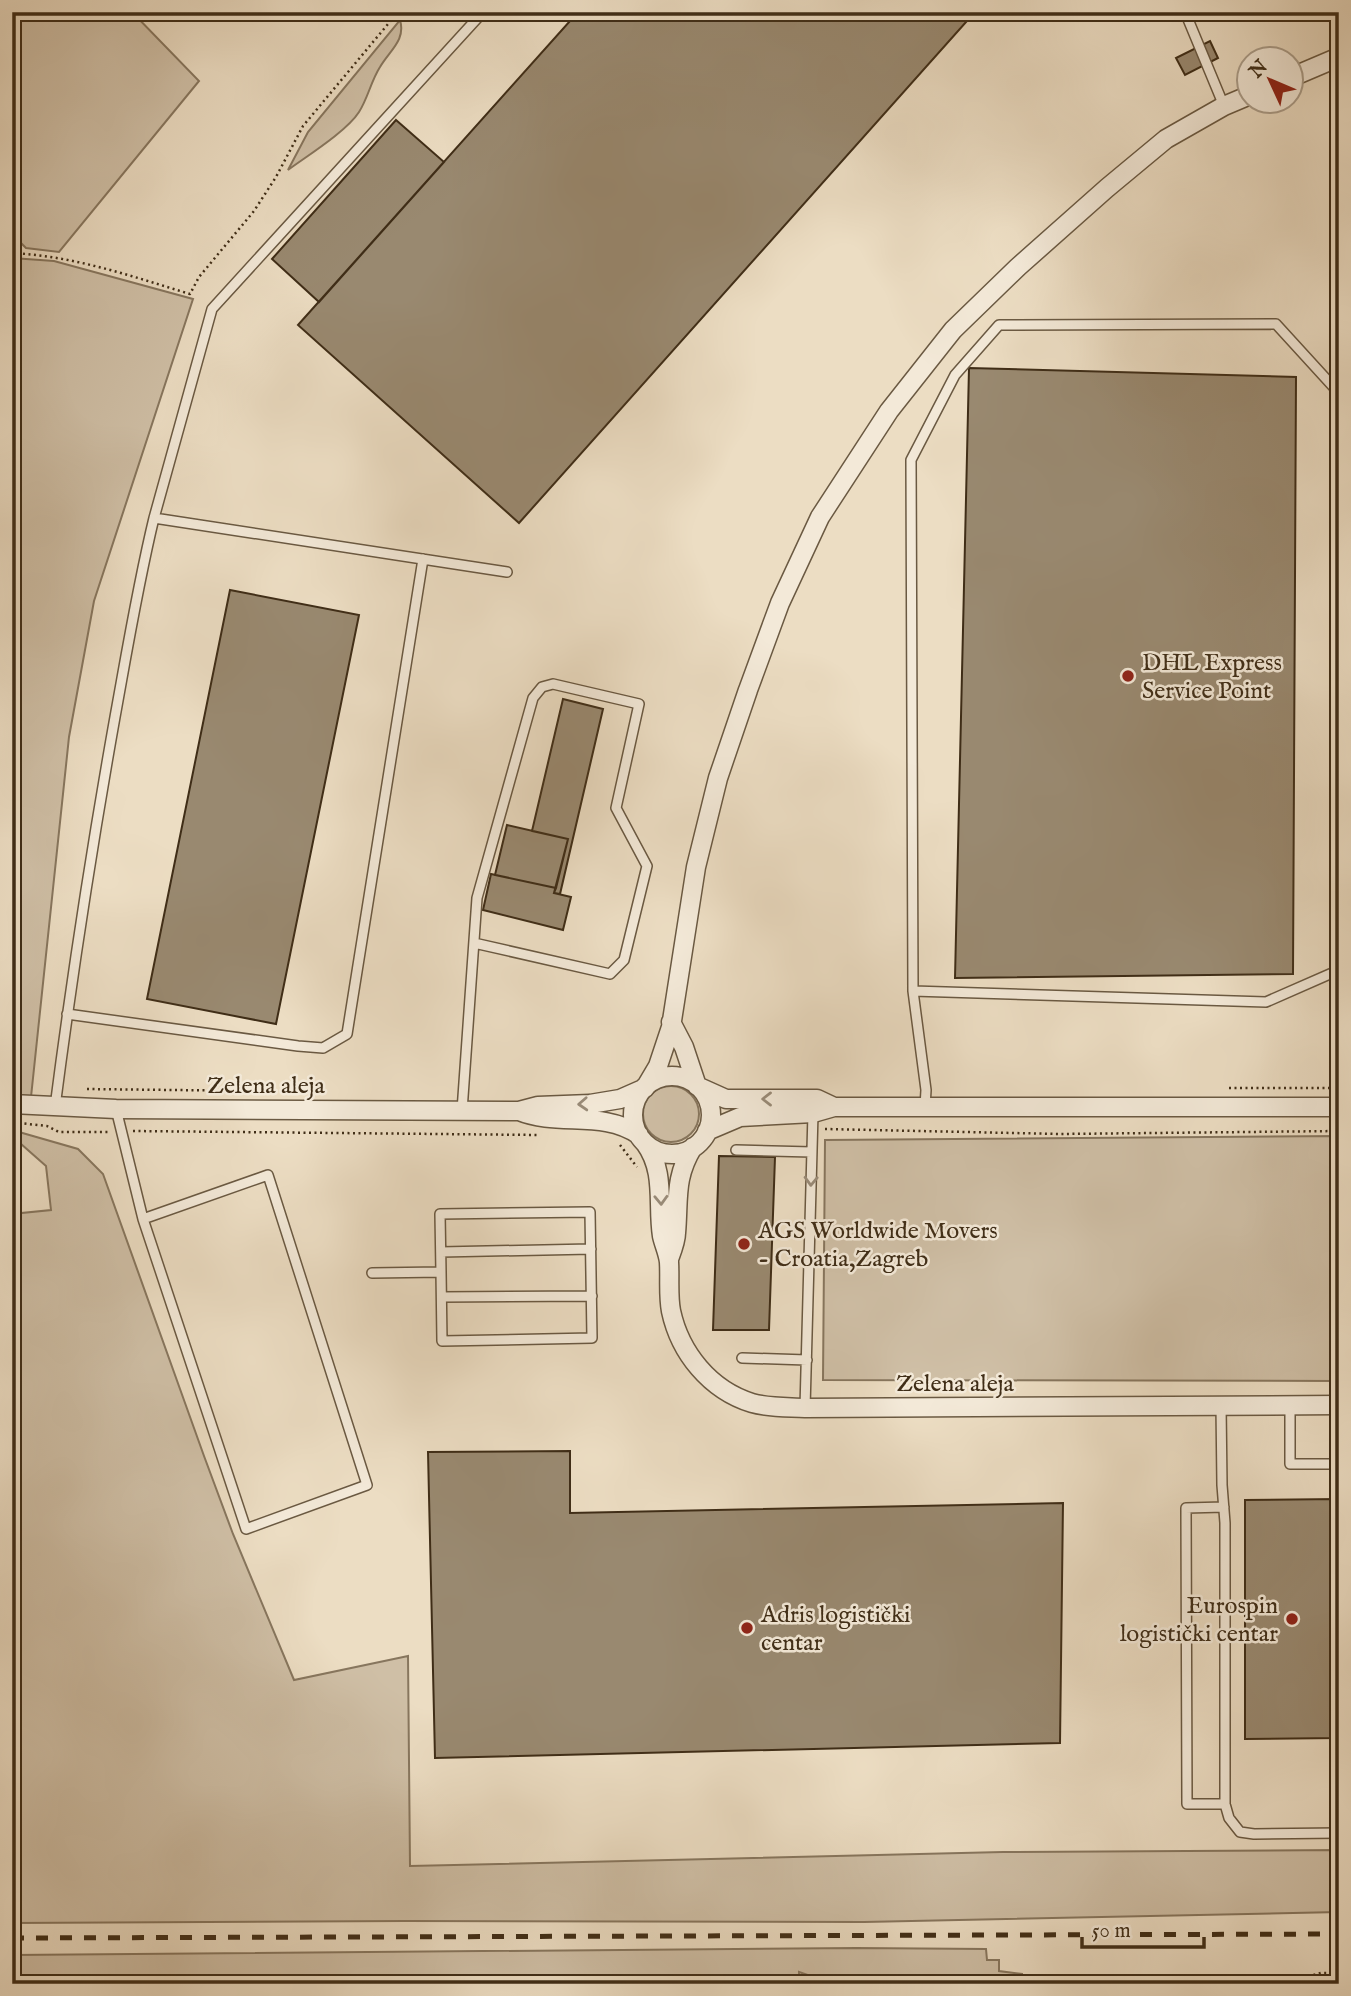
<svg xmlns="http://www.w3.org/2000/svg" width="1351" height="1996" font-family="'IM FELL English',serif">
<rect width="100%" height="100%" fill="#ecddc3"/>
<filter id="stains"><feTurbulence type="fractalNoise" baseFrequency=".00286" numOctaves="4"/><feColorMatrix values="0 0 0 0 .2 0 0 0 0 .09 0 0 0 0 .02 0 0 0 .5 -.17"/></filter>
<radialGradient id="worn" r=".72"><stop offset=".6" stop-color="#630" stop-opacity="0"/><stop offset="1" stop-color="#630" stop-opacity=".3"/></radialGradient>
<path fill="#cfbfa6" stroke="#87765e" stroke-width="2" d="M12,12H132L199,81L59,252L26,248L12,234Z
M400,20C406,40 390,50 380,67C371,81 368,98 359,112C347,131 307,156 288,170L308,132Z
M12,258L54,261L193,299L94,601L69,737L31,1097L12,1096Z
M643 1114a28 28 0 1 1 56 0a28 28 0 1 1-56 0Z
M12,1130L78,1149L103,1174L204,1456L233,1534L294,1680L408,1656L410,1866L1003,1852L1339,1850V1912L864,1922L405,1921L12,1923V1214L51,1210L46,1166L12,1136Z
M1339,1136V1381L823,1380L825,1140Z
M856,1948L986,1949L987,1960H999V1971L1022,1974V1984L938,1981L909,1984H833L799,1972V1981L806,1984H12V1955Z"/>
<path fill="#998970" stroke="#3f2d17" stroke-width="2" d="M578,12H975L519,523L298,325Z
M1210,41L1218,58L1185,75L1176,58Z
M396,120L444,162L319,302L272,259Z
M969,368L1296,377L1293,974L955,978Z
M230,590L359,615L276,1024L147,999Z
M563,699L603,709L560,894L554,893L568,839L532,831Z
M507,825L568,839L556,888L495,875Z
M491,874L556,888L554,893L571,897L563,930L483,910Z
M719,1156L775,1157L769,1330H713Z
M570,1451V1513L1063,1503L1060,1743L435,1758L428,1452Z
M1339,1499V1738L1245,1739V1500Z"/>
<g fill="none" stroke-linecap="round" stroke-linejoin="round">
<defs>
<path id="lane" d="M483,12L212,309L154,518L507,572
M1185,12L1224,106
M913,991L1266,1002L1339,970
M67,1014L298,1046L323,1048L347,1034L423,559
M55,1107C72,976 92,846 115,717C127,651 138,584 154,518
M925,1107L926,1090L913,991L911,460L955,375L999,325L1276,324L1339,393
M116,1109L143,1219L246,1529L367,1485L268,1175L143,1219
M462,1111L477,898L533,698L542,687L553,684L639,704L616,808L647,866L624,960L610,974L474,943
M736,1150L812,1152
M441,1252L591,1249
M372,1273L441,1272L440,1214L590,1212L592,1338L442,1341L441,1272
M442,1297L592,1296
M742,1358L807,1360
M1290,1405V1464H1339
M1221,1406L1222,1485L1225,1523V1804H1187L1186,1508L1224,1507
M805,1408L813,1113
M1225,1804L1229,1818L1240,1832L1254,1834L1339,1833"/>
<path id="street" d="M1292,77L1339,57
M671,1022L684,1047L697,1086L726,1099H817L834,1107
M633 1115a39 39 0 1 1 78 0a39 39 0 1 1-78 0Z
M12,1104L116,1109L519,1111L538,1106L590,1104L620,1099L645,1088L658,1066L671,1027L696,867L718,778L748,690L780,603L820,517L889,411L953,330L1018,267L1107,188L1166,139L1224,106L1250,95
M519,1111C558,1127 603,1110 639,1135
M707,1131L740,1117L813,1113L834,1107H1339
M645,1143C666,1172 657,1204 662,1236C664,1245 668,1253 669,1262C670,1278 668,1295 671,1311C680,1353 710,1390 752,1403C769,1408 788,1407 805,1408L1339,1405
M669,1259C672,1251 676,1241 676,1233C679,1199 674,1178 693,1147"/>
</defs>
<use href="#lane" stroke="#6a5942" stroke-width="12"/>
<use href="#street" stroke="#6a5942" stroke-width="21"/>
<path stroke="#3f2d17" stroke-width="2.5" stroke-dasharray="2 3.5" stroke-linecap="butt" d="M12,253C74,256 131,276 190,294L199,277L254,211L276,177L303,126L398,12
M1229,1088H1339
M87,1089L259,1091
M19,1123L47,1126L59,1132H109
M825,1129L1060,1134L1339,1131
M133,1131L539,1135
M620,1145L637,1167
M147,1977H326L352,1981H368L387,1977L435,1981L556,1978L782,1977L805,1978L821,1984
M1276,1984L1321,1973H1339"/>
<use href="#lane" stroke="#f3e9d8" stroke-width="9"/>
<use href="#street" stroke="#f3e9d8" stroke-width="18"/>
<path stroke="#3f2d17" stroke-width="5" stroke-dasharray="12 12" stroke-linecap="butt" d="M12,1938L1339,1934"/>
</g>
<defs><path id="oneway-chevron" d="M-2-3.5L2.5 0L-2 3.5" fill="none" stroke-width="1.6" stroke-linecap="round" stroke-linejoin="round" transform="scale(1.75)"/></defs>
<g stroke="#998b78">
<use href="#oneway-chevron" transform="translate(767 1099) rotate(180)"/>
<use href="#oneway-chevron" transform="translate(583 1104) rotate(177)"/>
<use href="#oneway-chevron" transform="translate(811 1181) rotate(92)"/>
<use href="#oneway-chevron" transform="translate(661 1200) rotate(88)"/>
</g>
<g fill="#8f2418" stroke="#f3e9d8" stroke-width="2.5">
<circle cx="1128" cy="676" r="7"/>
<circle cx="744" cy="1244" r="7"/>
<circle cx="1292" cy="1619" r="7"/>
<circle cx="747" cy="1628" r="7"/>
</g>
<g text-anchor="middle" stroke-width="5" stroke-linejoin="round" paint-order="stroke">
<g font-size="24" fill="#3f2d17" stroke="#f3e9d8" text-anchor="start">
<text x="1142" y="670">DHL Express<tspan x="1142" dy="28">Service Point</tspan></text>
<text x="758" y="1238">AGS Worldwide Movers<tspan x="758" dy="28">- Croatia,Zagreb</tspan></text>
<text x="1278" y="1613" text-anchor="end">Eurospin<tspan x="1278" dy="28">logistički centar</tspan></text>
<text x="761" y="1622">Adris logistički<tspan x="761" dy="28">centar</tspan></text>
</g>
<g font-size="24" fill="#3f2d17" stroke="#f3e9d8">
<text x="266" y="1093">Zelena aleja</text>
<text x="955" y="1391">Zelena aleja</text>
</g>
</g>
<rect width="1351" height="1996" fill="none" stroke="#ecddc3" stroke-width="42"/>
<rect x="14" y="14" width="1323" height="1968" fill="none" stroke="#3f2d17" stroke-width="3.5"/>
<rect x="21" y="21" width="1309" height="1954" fill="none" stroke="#3f2d17" stroke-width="2"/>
<g transform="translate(1270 80) rotate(314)"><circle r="33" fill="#f3e9d8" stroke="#ab9e8b" stroke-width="2"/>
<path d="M0-5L12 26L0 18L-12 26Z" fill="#8f2418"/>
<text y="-10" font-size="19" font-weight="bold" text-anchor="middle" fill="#3f2d17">N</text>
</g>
<path d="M1082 1937v10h122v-10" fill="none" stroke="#3f2d17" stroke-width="3.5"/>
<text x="1092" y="1937" font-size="21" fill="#3f2d17" stroke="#f3e9d8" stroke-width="5" paint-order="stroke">50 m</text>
<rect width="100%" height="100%" filter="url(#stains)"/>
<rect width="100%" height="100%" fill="url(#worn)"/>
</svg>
